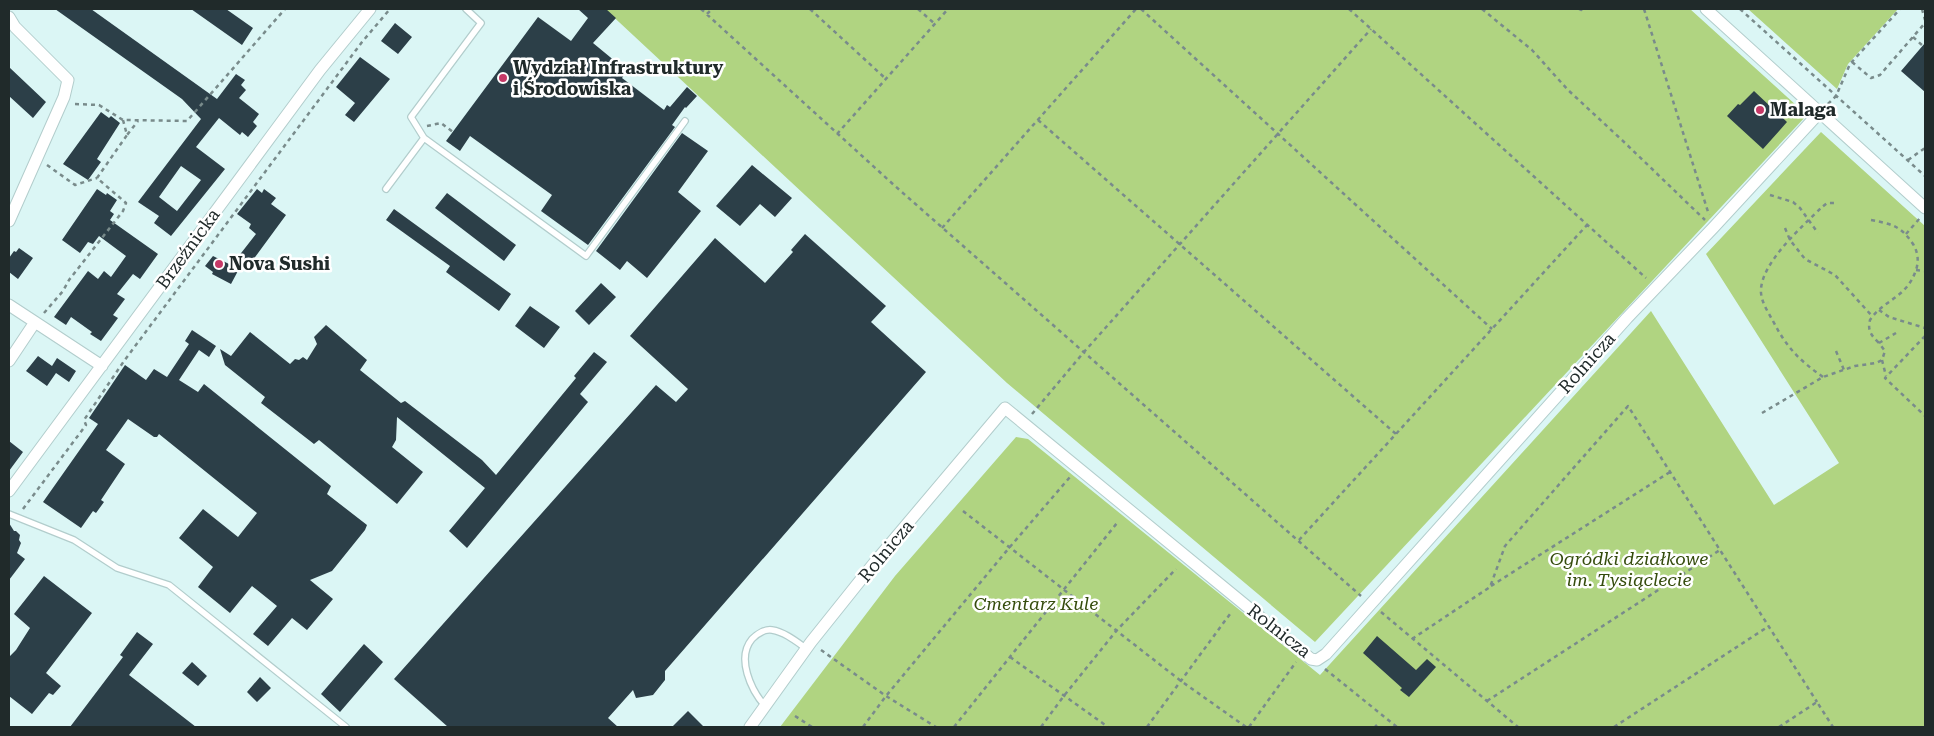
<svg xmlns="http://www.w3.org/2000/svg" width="1934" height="736" font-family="'Roboto Serif',serif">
<rect width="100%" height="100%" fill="#dbf6f5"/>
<path fill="#b0d481" d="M605,9H1690L1807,115L1315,642L1007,383Z
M1748,9H1898L1848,64L1837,89Z
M1821,132L1925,226V727H780L895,576L1016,437L1028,439L1320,675L1651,311L1774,505L1839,463L1706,254Z"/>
<path fill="#2c3f48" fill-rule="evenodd" d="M55,9H91L217,99L236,74L245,80L241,85L246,90L239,98L259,114L253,122L257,126L248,137L242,132L240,135L219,118L196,147L225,169L171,236L154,223L159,216L138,202L201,119L182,99ZM181,166L201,180L177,211L159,197Z
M191,9H226L253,28L242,45Z
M578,9H606L616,18L593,43L627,71L622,78L664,110L667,105L670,107L687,87L697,96L686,108L685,107L672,125L675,127L588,245L541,211L552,195L470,136L460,151L446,141L538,17L571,41L588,18Z
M395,23L412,37L398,54L381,41Z
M1925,43V92L1901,71Z
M360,57L390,79L354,122L345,115L355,103L336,87Z
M9,67L46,102L33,118L9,96Z
M1754,91L1787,122L1763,149L1727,116L1738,104L1740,105Z
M101,112L109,118L111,116L120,123L97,159L101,162L88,180L63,164Z
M682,133L708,151L678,192L701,211L647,278L627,261L620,270L596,251Z
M752,165L792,198L775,217L760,204L740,226L716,206Z
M97,189L106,195L107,193L117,200L110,211L114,214L110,220L158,254L140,279L133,274L117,294L125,299L113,315L118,318L101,341L90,334L92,332L71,317L66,325L54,317L88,271L98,279L104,271L111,277L126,256L99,236L93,244L88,242L80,253L62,240Z
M257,189L262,193L264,189L276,198L271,204L286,215L250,264L238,257L256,234L249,228L251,224L237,214Z
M447,193L516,245L504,261L435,208Z
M394,209L511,294L499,311L446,272L450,266L386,220Z
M805,234L886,306L871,322L926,372L665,671V680L653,695L636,698L633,690L608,718L618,727H448L394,679L656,385L676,402L688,389L630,336L715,238L765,283L793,252L791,250Z
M19,248L33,258L18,279L9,272V258L14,251L16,252Z
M213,256L239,269L231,284L212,274L213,272L205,266Z
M601,283L616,297L589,325L575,311Z
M530,306L560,327L544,348L515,326Z
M326,325L367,360L360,370L401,403L405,401L482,460L496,475L576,378L574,376L594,352L607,362L580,394L588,402L467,548L449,531L485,488L397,417L396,440L392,447L423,472L397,504L319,440L314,444L261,403L265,397L225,365L220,349L231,356L250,332L290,364L295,359L299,360L303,357L307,360L317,344L314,337Z
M192,330L216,346L209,357L199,350L179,380L198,392L204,384L331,486L327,494L367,525L365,530L332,571L310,580L333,599L307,630L292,618L268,646L253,634L277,606L252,586L230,613L198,587L213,567L179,538L203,509L238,537L257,513L159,434L157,437H154L128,419L106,450L125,464L101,500L104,502L96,513L93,511L81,528L43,502L98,424L89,418L125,365L146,380L154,369L167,377L189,344L185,341Z
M38,356L52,366L57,358L76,371L69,382L56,373L47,386L26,371Z
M9,441L23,452L9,471Z
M9,523L14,531H16L20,535L19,540L21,543L17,553L25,559L9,580Z
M44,576L92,613L46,673L61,686L53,695L49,693L32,714L9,696V657L16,650L30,628L14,614Z
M137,632L153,644L129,675L196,727H70L123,657L120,655Z
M1377,636L1416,670L1427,659L1436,667L1409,697L1400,690L1402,688L1363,653Z
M364,644L383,662L340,712L321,694Z
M192,662L207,676L198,686L182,673Z
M260,677L271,688L257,702L247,692Z
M688,711L704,727H672Z"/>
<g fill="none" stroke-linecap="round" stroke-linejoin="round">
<defs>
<path id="lane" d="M424,138L586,256L685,121
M386,189L424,138L411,117L481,23L466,9
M9,514L74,540L117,568L169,585L346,727
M765,706C751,690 736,658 752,639C757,634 765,629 772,630C785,632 797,642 807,649"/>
<path id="street" d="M1706,9L1925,208
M9,17L15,27L68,80L64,97L9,221
M9,305L102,366
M9,361L35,322
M9,491L320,70L370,9
M750,727L811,642L875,562L1005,408L1311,659L1317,660L1326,654L1627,318L1713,228L1820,112"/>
</defs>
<use href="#lane" stroke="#b2cdcc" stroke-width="8"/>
<use href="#street" stroke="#b2cdcc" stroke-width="13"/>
<path stroke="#798b8b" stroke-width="2.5" stroke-dasharray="4 4" stroke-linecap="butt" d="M701,9L895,186L1361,596
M810,9L886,79
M918,9L935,24
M1141,9L1492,329
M1349,9L1646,278
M1482,9L1532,50L1568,90L1623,141L1705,220
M1579,9L1581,10L1582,9
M1644,9L1709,215
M1740,9L1925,176
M1922,9L1925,20
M707,14L712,9
M1913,37L1923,46
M1852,62L1871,78L1880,75L1925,23
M75,104L99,105L123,120L187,121L285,9
M1828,104L1836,96L1850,64L1900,9
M123,120L127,135L138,121
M1038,120L1396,434
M427,126L441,123L453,132
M837,134L948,9
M1908,160L1925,148
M47,165L75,185L97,178
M1770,195L1793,202L1800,208L1818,233
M1871,220C1892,224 1901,226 1913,244C1918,252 1919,261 1916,270C1906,299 1884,299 1870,320C1867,331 1872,336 1879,343
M942,228L1136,9
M1785,228L1790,240L1805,259L1835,275L1872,316
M1906,234L1920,218
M1916,270L1925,271
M1879,310L1889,317L1925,328
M44,313L63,291L69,280L123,211L126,203L97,178L127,135
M1925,336L1885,378L1925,416
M1836,351L1844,370
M1882,360L1886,376
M1823,377C1799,360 1787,348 1773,321C1768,312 1762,303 1761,293C1759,264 1803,226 1822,207L1827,203H1836
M1762,413L1823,377L1855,366L1876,363L1882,360L1885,351L1879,343L1896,333
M1032,414L1084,352L1371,29
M23,509L86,425L84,420L124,361L362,42L390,9
M963,511L1181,681L1246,727
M1299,540L1587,225
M1491,586L1670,472
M1381,612L1518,727
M1412,639L1490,587L1505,546L1628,406L1817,702
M821,650L886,696L936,727
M1010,657L1108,727
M1325,669L1397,727
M1487,701L1720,550
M795,716L812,727
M863,727L886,696L1009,548L1070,477
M954,727L1117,523
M1041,727L1063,697L1117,630L1176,569
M1147,727L1230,614
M1249,727L1296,662
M1375,727L1377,725
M1614,727L1769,626
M1779,727L1817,702L1833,727"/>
<use href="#lane" stroke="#fff" stroke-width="5.5"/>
<use href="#street" stroke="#fff" stroke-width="11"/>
</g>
<g fill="#c63967" stroke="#fff" stroke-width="2">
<circle cx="503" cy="78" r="5"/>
<circle cx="1760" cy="110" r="5"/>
<circle cx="219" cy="264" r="5"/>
</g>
<g text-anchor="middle" stroke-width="5" stroke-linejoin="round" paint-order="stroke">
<g font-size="18" font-weight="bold" fill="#202a2a" stroke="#fff" text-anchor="start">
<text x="513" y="74">Wydział Infrastruktury<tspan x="513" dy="21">i Środowiska</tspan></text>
<text x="1770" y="116">Malaga</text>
<text x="229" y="270">Nova Sushi</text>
</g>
<g font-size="18" fill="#202a2a" stroke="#fff">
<text transform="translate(188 249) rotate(-54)" y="6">Brzeźnicka</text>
<text transform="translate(1587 363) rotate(-48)" y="6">Rolnicza</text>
<text transform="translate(886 551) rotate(-50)" y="6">Rolnicza</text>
<text transform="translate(1279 631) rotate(38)" y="6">Rolnicza</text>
</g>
<g font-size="18" font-style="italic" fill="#354c0d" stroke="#fff">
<text x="1629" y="565">Ogródki działkowe<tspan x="1629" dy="21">im. Tysiąclecie</tspan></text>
<text x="1036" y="610">Cmentarz Kule</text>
</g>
</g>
<rect width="1934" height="736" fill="none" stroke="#202a2a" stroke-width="20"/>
</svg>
